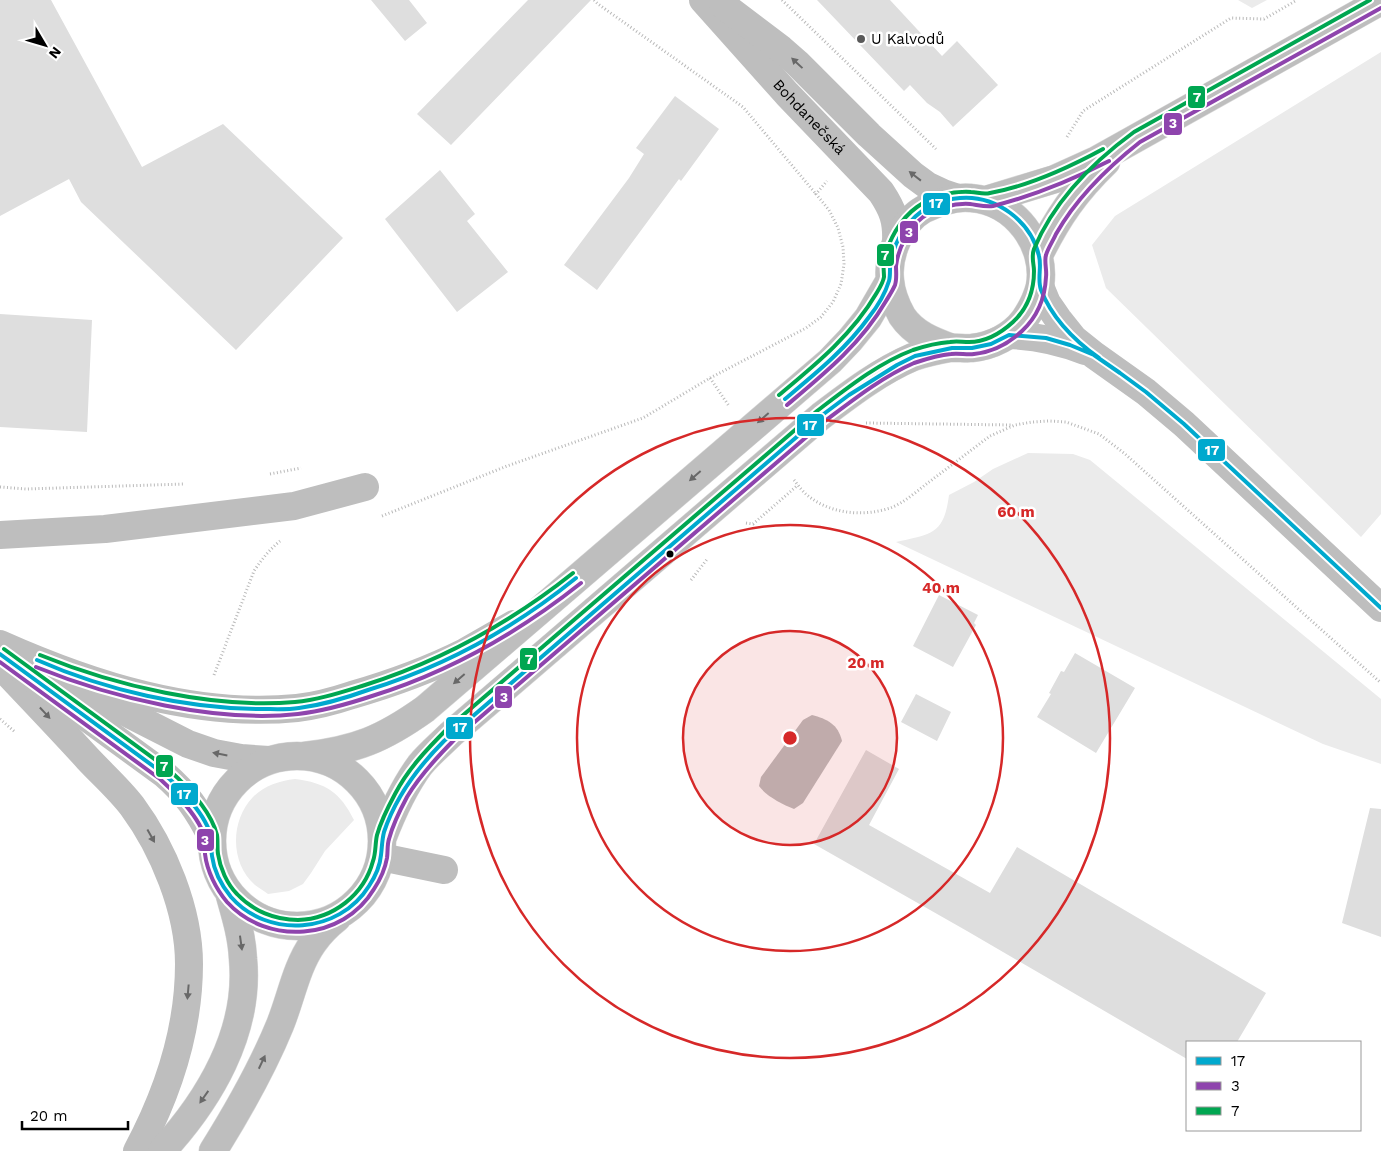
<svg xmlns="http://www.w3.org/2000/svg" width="1381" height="1151" font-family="'Work Sans',sans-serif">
<rect width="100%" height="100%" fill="#fff"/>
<path fill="#ebebeb" d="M1238,0H1267L1252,8Z
M1381,52V514L1361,537L1106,288L1092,245L1115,216Z
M1028,453L1073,454L1090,460L1381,699V764L1323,744L896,542C931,534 944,535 949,495L974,482L993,469Z
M295,779C326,783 340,792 354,820L325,851L311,873L303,884L289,891L268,894C264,891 259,888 255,885C230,863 230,821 253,797C264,786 279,781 295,779Z"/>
<path fill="#bdbdbd" d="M812,715C827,719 838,724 842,741L803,803L794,809C782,804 766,796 759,786L761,777L803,720Z"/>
<path fill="#dedede" d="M0,0H51L142,167L223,124L343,238L236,350L81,202L69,179L0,216Z
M371,0H409L427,23L405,41Z
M528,0H591L451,145L417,114Z
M817,0H890L942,56L957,41L998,85L953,127L940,112L927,103L910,85L904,91Z
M675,96L719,129L681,181L679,179L597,290L564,265L629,178L644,154L636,148Z
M440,170L475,214L467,221L508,272L457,312L385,219Z
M0,314L92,320L87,432L0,427Z
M939,595L978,615L974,623L976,625L953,667L913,646Z
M1075,653L1135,688L1096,753L1037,717L1051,694L1049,693L1061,671L1064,672Z
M916,694L951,712L937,741L901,722Z
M866,750L899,769L869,825L990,893L1017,847L1266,993L1237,1042H1187V1059L967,931L814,844Z
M1370,808L1381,809V937L1342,923Z"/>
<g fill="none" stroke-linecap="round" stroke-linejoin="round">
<defs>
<path id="major" d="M986,200L1055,179L1097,160L1381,1
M1039,255C1058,217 1075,192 1106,162
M212 841a85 85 0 1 1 170 0a85 85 0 1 1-170 0Z
M304,756C356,750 383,739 425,709L830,361L850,340L868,318L890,280
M382,839C392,813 403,788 420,765C429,754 441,744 451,734L821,416C850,394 880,371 913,357C925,353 938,350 950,348C957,347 965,349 972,348C992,346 1012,336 1024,320C1031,310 1037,298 1040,286C1047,244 1014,201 971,198C955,196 939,202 924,209C901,222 887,255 890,280C891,293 896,305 902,316C914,334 933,341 952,348
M162,1151C209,1100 250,1032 243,959C242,937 236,917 230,896
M213,1151C238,1111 262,1069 280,1025C291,998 296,967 313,943C320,933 328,925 337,918"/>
</defs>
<use href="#major" stroke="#dbdbdb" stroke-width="29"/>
<path stroke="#b9b9b9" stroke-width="3" stroke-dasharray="1 2.5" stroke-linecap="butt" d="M594,0L598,4L743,107L816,194
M782,0L936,149
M1067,137L1083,111L1231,18L1264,19L1297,0
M710,378L729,406
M866,423L1012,425
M270,474L301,468
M794,480C798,485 802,491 807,495C830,514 863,517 890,508C904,503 917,491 929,482C949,467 970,451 990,436L1015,425L1032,422L1049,421L1066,422L1099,434L1124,453L1381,683
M0,487L26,489L185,484
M382,516L507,466L643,418L710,378L806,328L821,317L833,302L841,284L844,264L843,247L838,228L829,210L816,194L827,181
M746,523L753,524L798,485
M691,580L708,558
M214,675L254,571C262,559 269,550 280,541
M0,719L15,732"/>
<g stroke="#bebebe" stroke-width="28">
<path id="s1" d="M703,0L787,94L881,192C893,210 897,221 896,242"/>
<path d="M723,5L781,49L797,63L869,135L913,175L928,186L943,193L958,198"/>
<path d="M1040,286L1047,303L1058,319L1074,339L1094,355L1146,392L1184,424L1381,608"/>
<path d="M1009,335C1036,336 1060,341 1085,351"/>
<path d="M0,535L105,529L294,506L365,487"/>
<path d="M0,644C92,685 195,718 297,708C315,706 334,701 352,695C390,684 429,670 465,652C481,643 498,633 514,624"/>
<path d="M0,665C29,696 59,727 88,759C102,774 119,789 132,806C163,848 189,910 189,964C189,1030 168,1093 137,1151"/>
<path d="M23,671L164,774C186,793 198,810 211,836"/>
<path d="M76,687L188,744L214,753L241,758L269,760"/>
<path d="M381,857L444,870"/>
</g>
<use href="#major" stroke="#bebebe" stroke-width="28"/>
<defs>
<path id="bus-1" d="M785,399C815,374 846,349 869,317C877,307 885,294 889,281C891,274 889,266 891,259C900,224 924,201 960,198C996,195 1031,221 1039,256C1042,267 1037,279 1041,290C1052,318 1075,341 1099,358
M0,654L164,774C180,788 207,816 211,837C212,844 211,850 212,856C214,871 222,886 231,897C268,939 339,934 369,886C375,877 380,866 381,855C382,847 382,840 384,832C396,796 418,767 444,741L821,416L849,395L897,365L915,356L952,348H972L991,344L1009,335L1046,338L1070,345L1094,355L1120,373L1146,392L1184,424L1381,608
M37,660C105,690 187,709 261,709C273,709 286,710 299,708C322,705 346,698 368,690C446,666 513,629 576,578"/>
<path id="bus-2" d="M787,405C824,374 861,344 886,301C889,296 893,290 895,285C897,279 896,272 896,266C898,248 909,228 923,217C936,208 954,203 970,204C978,205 985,207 993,206C1033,196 1072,180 1109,161
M0,662L160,779C175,792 201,819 205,839C206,844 205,849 205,854C207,871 216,889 227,902C267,946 343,941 374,889C380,880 385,869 387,858C388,851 387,845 389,839C393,824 400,810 407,797C420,775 437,757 455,739L825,421C853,400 882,377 914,363C926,359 939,355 951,354C959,353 967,355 974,354C992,352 1008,344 1022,331C1037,317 1045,298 1046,277C1047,270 1044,261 1046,255C1048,248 1053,241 1056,234C1077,197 1107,168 1140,142L1381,8
M36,667C112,698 216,723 298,714C323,711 348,704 372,696C449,672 518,633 581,583"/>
<path id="bus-3" d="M779,395C815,365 852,335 876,294C879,289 883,283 884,277C884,272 883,266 884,261C888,241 900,219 917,207C932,196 952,191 971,192C977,192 983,195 990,193C1029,186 1068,168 1103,149
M4,649L168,769C186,785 211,811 217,835C218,841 217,848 218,854C220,868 227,884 237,894C253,911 275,920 298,920C333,919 364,895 373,861C376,853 375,844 377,835C381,821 388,807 395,794C408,769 427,749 447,729L817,411C846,389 878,363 913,350C925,346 937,343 950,342C956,341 962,342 969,342C985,342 1001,333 1013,322C1027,309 1034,291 1034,271C1034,264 1031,257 1034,249C1054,201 1093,162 1134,132L1370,0
M40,655C116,686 213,709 295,702C318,700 342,692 365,685C441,661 510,623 573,573"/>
</defs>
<use href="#bus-1" stroke="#fff" stroke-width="8"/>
<use href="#bus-2" stroke="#fff" stroke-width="8"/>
<use href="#bus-3" stroke="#fff" stroke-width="8"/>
<use href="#bus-1" stroke="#00a9ce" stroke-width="4"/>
<use href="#bus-2" stroke="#8e44ad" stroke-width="4"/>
<use href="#bus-3" stroke="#00a651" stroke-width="4"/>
</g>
<defs><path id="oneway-solid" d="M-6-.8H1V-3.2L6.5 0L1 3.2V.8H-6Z" transform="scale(1.25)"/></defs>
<g fill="#686868">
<use href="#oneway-solid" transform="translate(797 63) rotate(-137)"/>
<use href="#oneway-solid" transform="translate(915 176) rotate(-142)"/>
<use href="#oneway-solid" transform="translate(763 418) rotate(139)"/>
<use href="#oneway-solid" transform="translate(695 476) rotate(139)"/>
<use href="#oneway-solid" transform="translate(459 679) rotate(139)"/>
<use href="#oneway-solid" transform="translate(45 713) rotate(47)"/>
<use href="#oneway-solid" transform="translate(220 754) rotate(-169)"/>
<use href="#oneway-solid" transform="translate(151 836) rotate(61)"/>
<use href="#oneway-solid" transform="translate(241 943) rotate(82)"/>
<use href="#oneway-solid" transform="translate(188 992) rotate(95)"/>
<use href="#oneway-solid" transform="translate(262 1062) rotate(-65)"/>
<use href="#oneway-solid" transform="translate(204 1097) rotate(125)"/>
</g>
<circle cx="790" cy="738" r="107" fill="#d62828" fill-opacity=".12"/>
<g fill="none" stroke="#d62828" stroke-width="2.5">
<circle cx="790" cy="738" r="107"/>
<circle cx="790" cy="738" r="213"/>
<circle cx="790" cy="738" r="320"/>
</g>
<circle fill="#595959" stroke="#fff" stroke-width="2" cx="861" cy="39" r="5"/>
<circle fill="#000" stroke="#fff" stroke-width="2" cx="670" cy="554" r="4.5"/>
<g text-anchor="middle" stroke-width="5" stroke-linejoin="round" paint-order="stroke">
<g font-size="15" fill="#000" stroke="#fff" text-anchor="start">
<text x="871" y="44">U Kalvodů</text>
</g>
<g font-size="15" fill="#000" stroke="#fff">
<text dy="5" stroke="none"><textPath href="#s1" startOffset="158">Bohdanečská</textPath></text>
</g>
</g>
<circle cx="790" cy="738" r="8" fill="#d62828" stroke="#fff" stroke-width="2.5"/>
<g font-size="15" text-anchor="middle" font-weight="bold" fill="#d62828" stroke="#fff" stroke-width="5" stroke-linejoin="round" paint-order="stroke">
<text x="1016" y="517">60 m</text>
<text x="941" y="593">40 m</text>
<text x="866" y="668">20 m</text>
</g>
<g stroke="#fff" stroke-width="2">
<rect x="1187" y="85" width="19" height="24" rx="5" fill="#00a651"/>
<rect x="1163" y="112" width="20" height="24" rx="5" fill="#8e44ad"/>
<rect x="922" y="192" width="29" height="24" rx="5" fill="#00a9ce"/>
<rect x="899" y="220" width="20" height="24" rx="5" fill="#8e44ad"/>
<rect x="876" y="243" width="19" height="24" rx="5" fill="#00a651"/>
<rect x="796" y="413" width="29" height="24" rx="5" fill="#00a9ce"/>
<rect x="1197" y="438" width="29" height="24" rx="5" fill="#00a9ce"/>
<rect x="519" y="647" width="19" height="24" rx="5" fill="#00a651"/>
<rect x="494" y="685" width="19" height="24" rx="5" fill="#8e44ad"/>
<rect x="445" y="716" width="29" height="24" rx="5" fill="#00a9ce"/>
<rect x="155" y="754" width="19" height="24" rx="5" fill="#00a651"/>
<rect x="170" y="782" width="29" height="24" rx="5" fill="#00a9ce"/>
<rect x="196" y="828" width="19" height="24" rx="5" fill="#8e44ad"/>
</g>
<g font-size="14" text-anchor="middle" font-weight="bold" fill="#fff">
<text x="1197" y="102">7</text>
<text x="1173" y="128">3</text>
<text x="936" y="208">17</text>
<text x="909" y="237">3</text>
<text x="885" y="260">7</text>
<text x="810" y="430">17</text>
<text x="1212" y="455">17</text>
<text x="529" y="664">7</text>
<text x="504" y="702">3</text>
<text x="460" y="732">17</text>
<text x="164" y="771">7</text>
<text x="184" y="799">17</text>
<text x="205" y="845">3</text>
</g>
<rect x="1186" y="1041" width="175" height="90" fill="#ffffff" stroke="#999999"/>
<rect x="1196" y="1057" width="25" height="8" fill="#00a9ce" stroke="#999999"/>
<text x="1231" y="1066" font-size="15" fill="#000000">17</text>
<rect x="1196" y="1082" width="25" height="8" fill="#8e44ad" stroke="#999999"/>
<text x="1231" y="1091" font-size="15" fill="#000000">3</text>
<rect x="1196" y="1107" width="25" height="8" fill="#00a651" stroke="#999999"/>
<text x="1231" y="1116" font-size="15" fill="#000000">7</text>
<g transform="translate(45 45) rotate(128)" stroke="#ffffff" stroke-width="4" paint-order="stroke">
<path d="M0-4L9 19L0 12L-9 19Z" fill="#000000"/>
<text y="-8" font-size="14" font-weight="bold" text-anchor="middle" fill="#000000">N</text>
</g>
<path d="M22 1121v8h106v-8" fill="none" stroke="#000000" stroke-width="2.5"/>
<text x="30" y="1121" font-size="15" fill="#000000" stroke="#ffffff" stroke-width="4" paint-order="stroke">20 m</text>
</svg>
